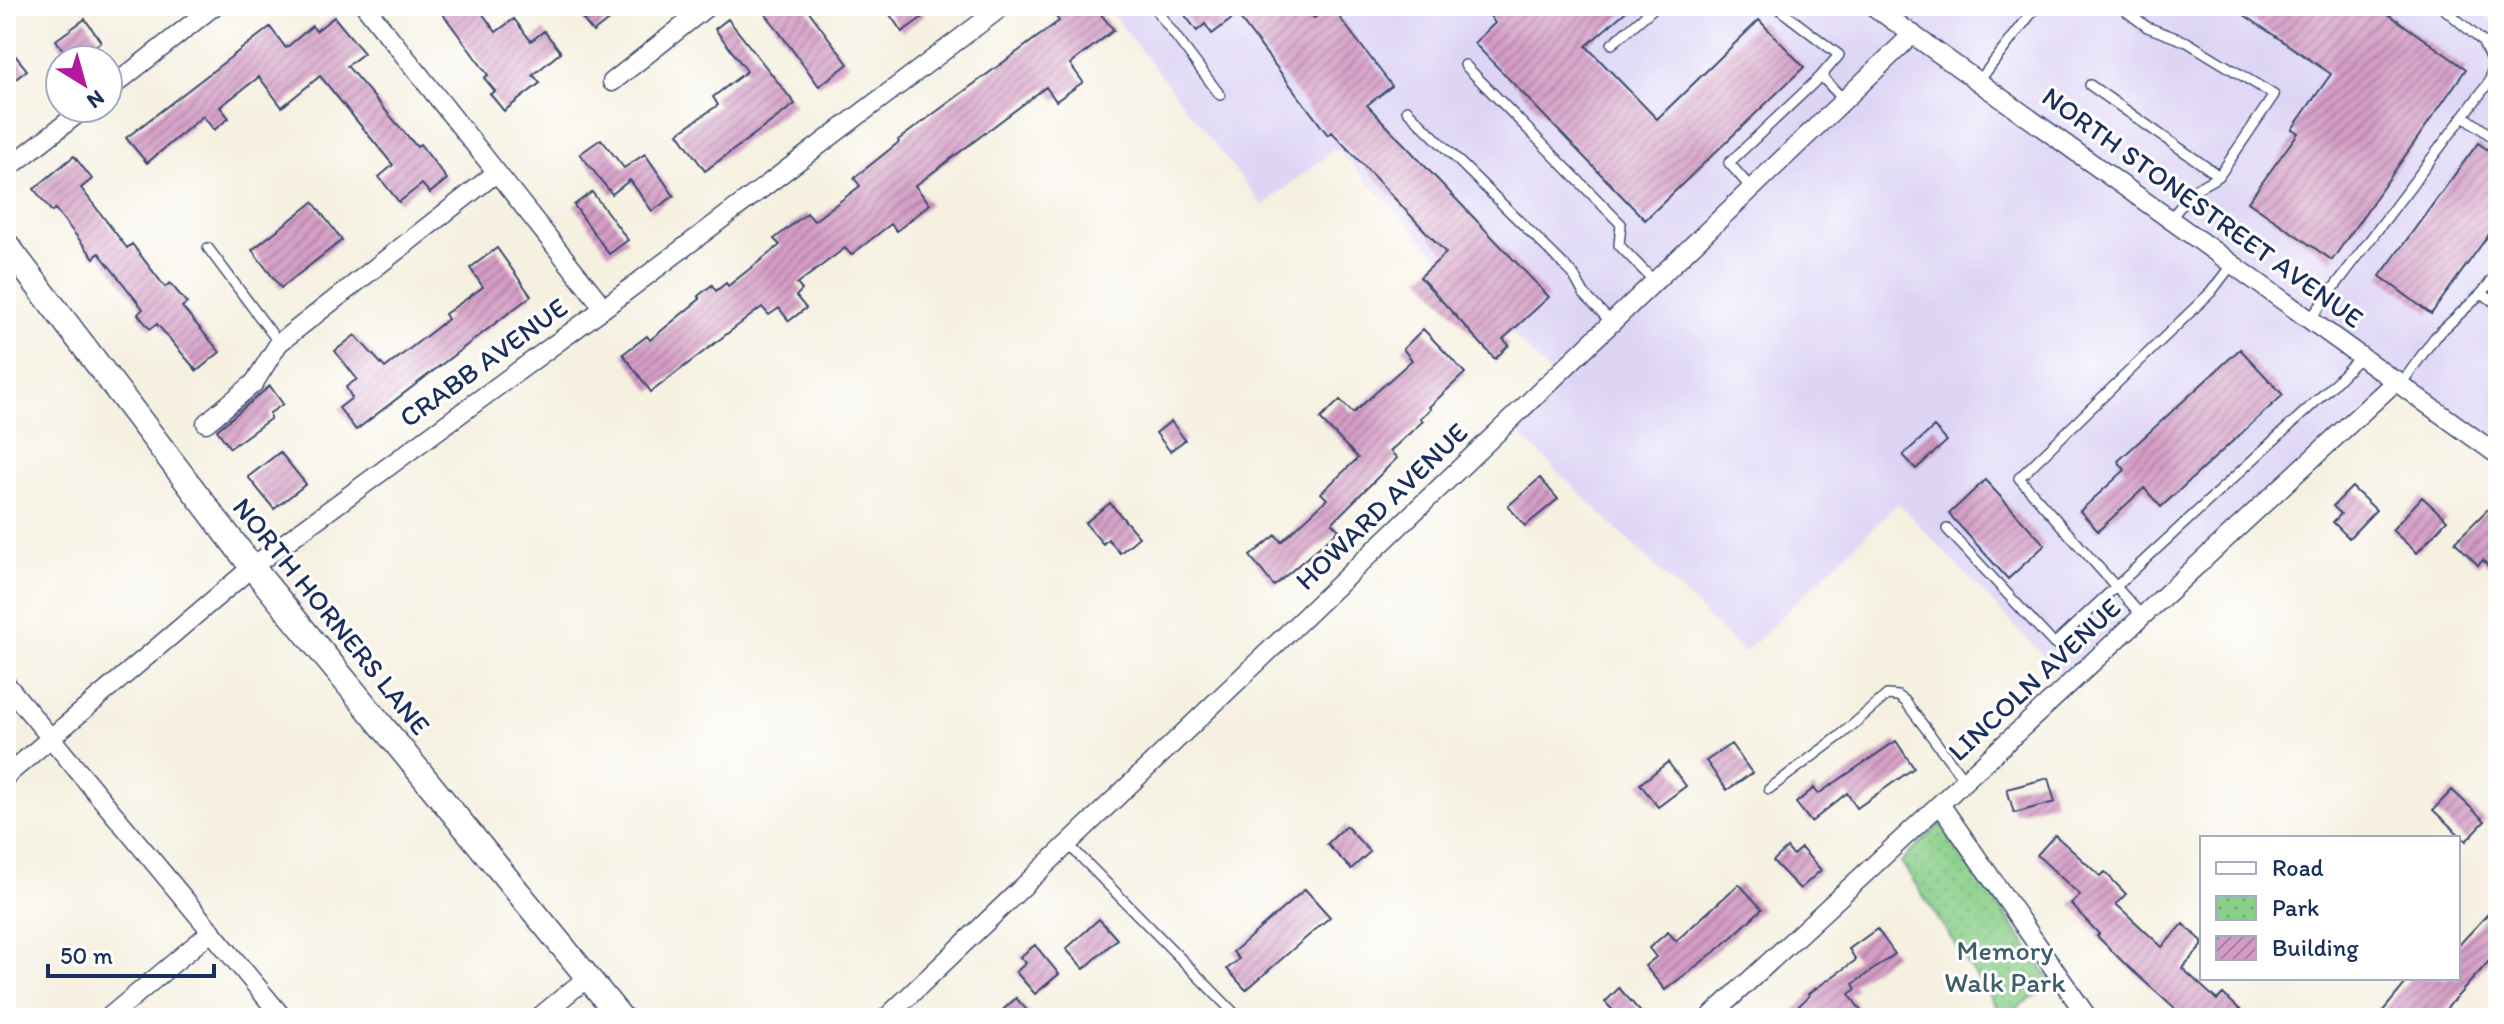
<svg xmlns="http://www.w3.org/2000/svg" width="2504" height="1024" font-family="Itim,sans-serif">
<defs>
<pattern id="park-dots" width="8" height="8" patternUnits="userSpaceOnUse" patternTransform="scale(2)"><rect width="8" height="8" fill="#8acf89"/><path d="M2 2h.1M6 6h.1" fill="none" stroke="#76b279" stroke-width="1.8" stroke-linecap="round"/></pattern>
<pattern id="building-hatch" width="6" height="6" patternUnits="userSpaceOnUse" patternTransform="scale(2)"><rect width="6" height="6" fill="#d49cc4"/><path d="M-1 1l2-2M0 6l6-6M5 7l2-2" fill="none" stroke="#ab80a2"/></pattern>
</defs>
<rect width="100%" height="100%" fill="#fff"/>
<filter id="ink" filterUnits="userSpaceOnUse"><feTurbulence type="fractalNoise" baseFrequency=".0125" numOctaves="2"/><feDisplacementMap in="SourceGraphic" scale="16" xChannelSelector="R" yChannelSelector="G"/><feConvolveMatrix kernelMatrix="1 2 1 2 8 2 1 2 1" color-interpolation-filters="sRGB"/></filter>
<filter id="wash" filterUnits="userSpaceOnUse"><feTurbulence type="fractalNoise" baseFrequency=".006" numOctaves="4" result="noise"/><feDisplacementMap in="SourceGraphic" scale="32" xChannelSelector="R" yChannelSelector="G"/><feGaussianBlur stdDeviation="1.8" result="paint"/><feColorMatrix in="noise" values="0 0 0 0 0 0 0 0 0 0 0 0 0 0 0 0 0 1.4 0 .05"/><feComposite in="paint" operator="in"/></filter>
<g filter="url(#wash)">
<rect width="100%" height="100%" fill="#f5f0e0"/>
<path fill="#ded5f5" d="M1106,6H2470L2498,27V455L2397,381L2070,684L1898,503L1744,653L1508,423L1554,378L1336,148L1263,206Z"/>
<path fill="url(#park-dots)" stroke="#527f74" stroke-width="2" d="M1941,823L2053,983L2003,1017L1901,862Z"/>
<g id="blocks">
<path fill="url(#building-hatch)" d="M437,6H477L496,32L514,19L531,41L544,31L561,52L533,75L540,83L504,111L490,94L495,91L484,78L488,75Z
M572,6H626L593,32Z
M760,6H805L848,64L819,86Z
M884,6H917L924,16L902,32Z
M1066,6H1094L1114,30L1070,64L1083,82L1056,101L1046,87L915,186L930,204L897,231L891,224L851,255L845,248L797,284L802,290L796,296L806,308L789,321L779,308L769,315L762,307L651,392L623,354L647,336L650,340L700,299L698,296L712,285L716,291L726,283L728,286L780,245L774,239L807,213L814,221L860,186L854,178L899,142L898,140L1059,21L1055,15Z
M1178,6H1305L1314,18L1331,6L1392,86L1367,105L1549,297L1503,339L1509,345L1495,359L1420,277L1446,253L1332,132L1328,135L1237,15L1212,34L1205,24L1197,31Z
M1483,6H1632L1586,46L1657,119L1759,20L1804,67L1645,220L1474,43L1495,23Z
M2231,6H2392L2387,13L2466,69L2332,260L2248,202L2298,133L2292,129L2331,74Z
M334,17L364,53L347,66L417,147L420,144L447,179L430,193L422,184L399,202L379,177L393,165L320,76L282,107L259,77L220,107L229,118L214,130L203,116L147,163L126,138L270,27L286,48L312,26L316,31Z
M85,19L101,42L75,60H70L56,40Z
M728,19L795,104L705,171L678,133L718,105L713,97L747,71L715,29Z
M6,44L27,70L6,87Z
M601,139L624,168L645,154L674,196L652,211L630,180L612,194L580,154Z
M2478,143L2498,157V222L2431,314L2380,276Z
M74,156L92,179L81,188L127,248L132,244L165,287L170,283L187,303L182,307L220,352L197,371L157,324L150,329L138,314L143,309L99,253L94,258L55,209L52,212L34,189Z
M592,192L628,240L609,254L574,205Z
M313,202L342,240L281,288L252,250Z
M497,248L531,296L356,430L339,408L352,398L346,387L357,379L335,351L355,335L385,368L448,319L445,314L483,287L470,268Z
M1423,329L1465,373L1429,407L1431,409L1420,418L1423,421L1390,451L1397,458L1332,523L1339,530L1274,586L1250,556L1276,535L1281,542L1327,499L1321,493L1358,458L1320,419L1340,400L1353,413L1412,360L1403,349Z
M2240,349L2283,395L2161,507L2144,488L2098,531L2080,511L2125,470L2118,461Z
M270,386L283,404L270,413V419L230,448L217,430Z
M1171,421L1185,440L1170,451L1156,433Z
M1934,427L1947,441L1916,469L1903,455Z
M280,452L306,484L274,509L248,477Z
M1540,478L1558,499L1525,526L1508,506Z
M1985,480L2045,545L2008,579L1949,514Z
M2352,487L2376,510L2349,538L2333,522L2341,514L2333,506Z
M2422,497L2447,520L2417,553L2392,530Z
M2498,499V577L2483,560L2478,565L2455,542Z
M1110,503L1139,537L1120,553L1108,539L1103,544L1085,523Z
M1896,741L1914,768L1857,808L1847,793L1811,822L1796,803L1814,788L1818,794Z
M1731,744L1752,773L1727,790L1706,761Z
M1668,762L1686,786L1658,807L1640,784Z
M2048,778L2055,802L2014,813L2007,789Z
M2452,790L2485,821L2466,841L2433,810Z
M1346,826L1370,852L1351,869L1327,844Z
M2055,835L2100,876L2105,872L2126,894L2116,904L2162,947L2183,924L2202,941V946L2182,968L2217,1000L2223,994L2249,1018H2185L2124,963L2097,936L2099,934L2071,904L2080,895L2037,855Z
M1787,848L1793,855L1801,848L1821,870L1800,889L1773,861Z
M1739,884L1762,909L1721,947L1665,990L1645,966L1656,957L1649,948L1668,932L1676,941Z
M1305,889L1330,917L1246,990L1227,969L1239,959L1233,952Z
M2498,903V951L2438,1018H2377L2410,978H2458V946Z
M1099,919L1117,939L1084,969L1066,949Z
M1877,929L1895,954L1853,984L1856,989L1849,994L1866,1018H1786L1809,996L1808,994L1856,960L1849,949Z
M1035,945L1059,974L1035,994L1016,972L1026,963L1020,957Z
M1619,988L1646,1018H1620L1605,1002Z
M1016,998L1034,1018H994Z"/>
</g>
</g>
<g filter="url(#ink)">
<use href="#blocks" fill-opacity="0" stroke="#3c4c72" stroke-width="2"/>
<g fill="none" stroke-linecap="round" stroke-linejoin="round">
<defs>
<path id="lane" d="M1153,6L1220,95
M2119,6L2147,27L2187,42L2274,95L2219,176L2194,190L2171,218
M1779,9L1839,55L1821,76
M1612,44L1656,6
M1465,65L1621,224L1619,245L1655,282
M1979,81L2037,6
M2090,85L2219,176
M1407,110L1573,274L1584,294L1612,323
M2464,116L2498,141
M1752,189L1729,163L1821,76L1844,100
M208,248L279,343
M2482,293L2498,272
M2311,318L2490,81L2493,64L2482,41L2441,6
M2401,384L2435,337L2482,293L2498,305
M1947,529L2054,644L2327,391L2362,355
M2142,616L2019,478L2211,292L2233,263
M1769,789L1841,735L1887,695L1898,696L1905,701L1965,781
M1069,845L1239,1018"/>
<path id="street" d="M365,6L604,308
M1873,6L2498,455
M612,82L708,6
M108,90L214,6
M6,170L85,108
M206,423L254,383L279,343L496,173
M6,684L283,1018
M6,776L252,567L604,308L1003,6
M1940,804L2088,1018
M108,1018L212,931
M538,1018L588,977
M886,1018L1913,34
M1709,1018L2397,380"/>
<path id="secondary" d="M6,244L252,567L621,1018"/>
</defs>
<use href="#lane" stroke="#3c4c72" stroke-width="12"/>
<use href="#street" stroke="#3c4c72" stroke-width="21"/>
<use href="#secondary" stroke="#3c4c72" stroke-width="27"/>
<use href="#lane" stroke="#fff" stroke-width="9"/>
<use href="#street" stroke="#fff" stroke-width="18"/>
<use href="#secondary" stroke="#fff" stroke-width="24"/>
</g>
</g>
<g text-anchor="middle" stroke-width="6" stroke-linejoin="round" paint-order="stroke">
<g font-size="28" fill="#1b2f5e" stroke="#fff">
<text transform="translate(2203 207) rotate(36)" y="10">NORTH STONESTREET AVENUE</text>
<text transform="translate(483 362) rotate(-36)" y="10">CRABB AVENUE</text>
<text transform="translate(1381 506) rotate(-44)" y="10">HOWARD AVENUE</text>
<text transform="translate(332 616) rotate(51)" y="10">NORTH HORNERS LANE</text>
<text transform="translate(2034 679) rotate(-43)" y="10">LINCOLN AVENUE</text>
</g>
<g font-size="28" fill="#3c5f6b" stroke="#fff">
<text x="2005" y="960">Memory<tspan x="2005" dy="32">Walk Park</tspan></text>
</g>
</g>
<rect width="2504" height="1024" fill="none" stroke="#fff" stroke-width="32"/>
<rect x="2200" y="836" width="260" height="144" fill="#ffffff" stroke="#a4acbf" stroke-width="2"/>
<rect x="2216" y="862" width="40" height="12" fill="#ffffff" stroke="#a4acbf" stroke-width="2"/>
<text x="2272" y="876" font-size="24" fill="#1b2f5e">Road</text>
<rect x="2216" y="896" width="40" height="24" fill="url(#park-dots)" stroke="#a4acbf" stroke-width="2"/>
<text x="2272" y="916" font-size="24" fill="#1b2f5e">Park</text>
<rect x="2216" y="936" width="40" height="24" fill="url(#building-hatch)" stroke="#a4acbf" stroke-width="2"/>
<text x="2272" y="956" font-size="24" fill="#1b2f5e">Building</text>
<g transform="translate(84 84) rotate(143)"><circle r="38" fill="#ffffff" stroke="#a4acbf" stroke-width="2"/>
<path d="M0-6L14 30L0 20L-14 30Z" fill="#b5179e"/>
<text y="-12" font-size="22" font-weight="bold" text-anchor="middle" fill="#1b2f5e">N</text>
</g>
<path d="M48 964v12h166v-12" fill="none" stroke="#1b2f5e" stroke-width="4"/>
<text x="60" y="964" font-size="24" fill="#1b2f5e" stroke="#ffffff" stroke-width="6" paint-order="stroke">50 m</text>
</svg>
